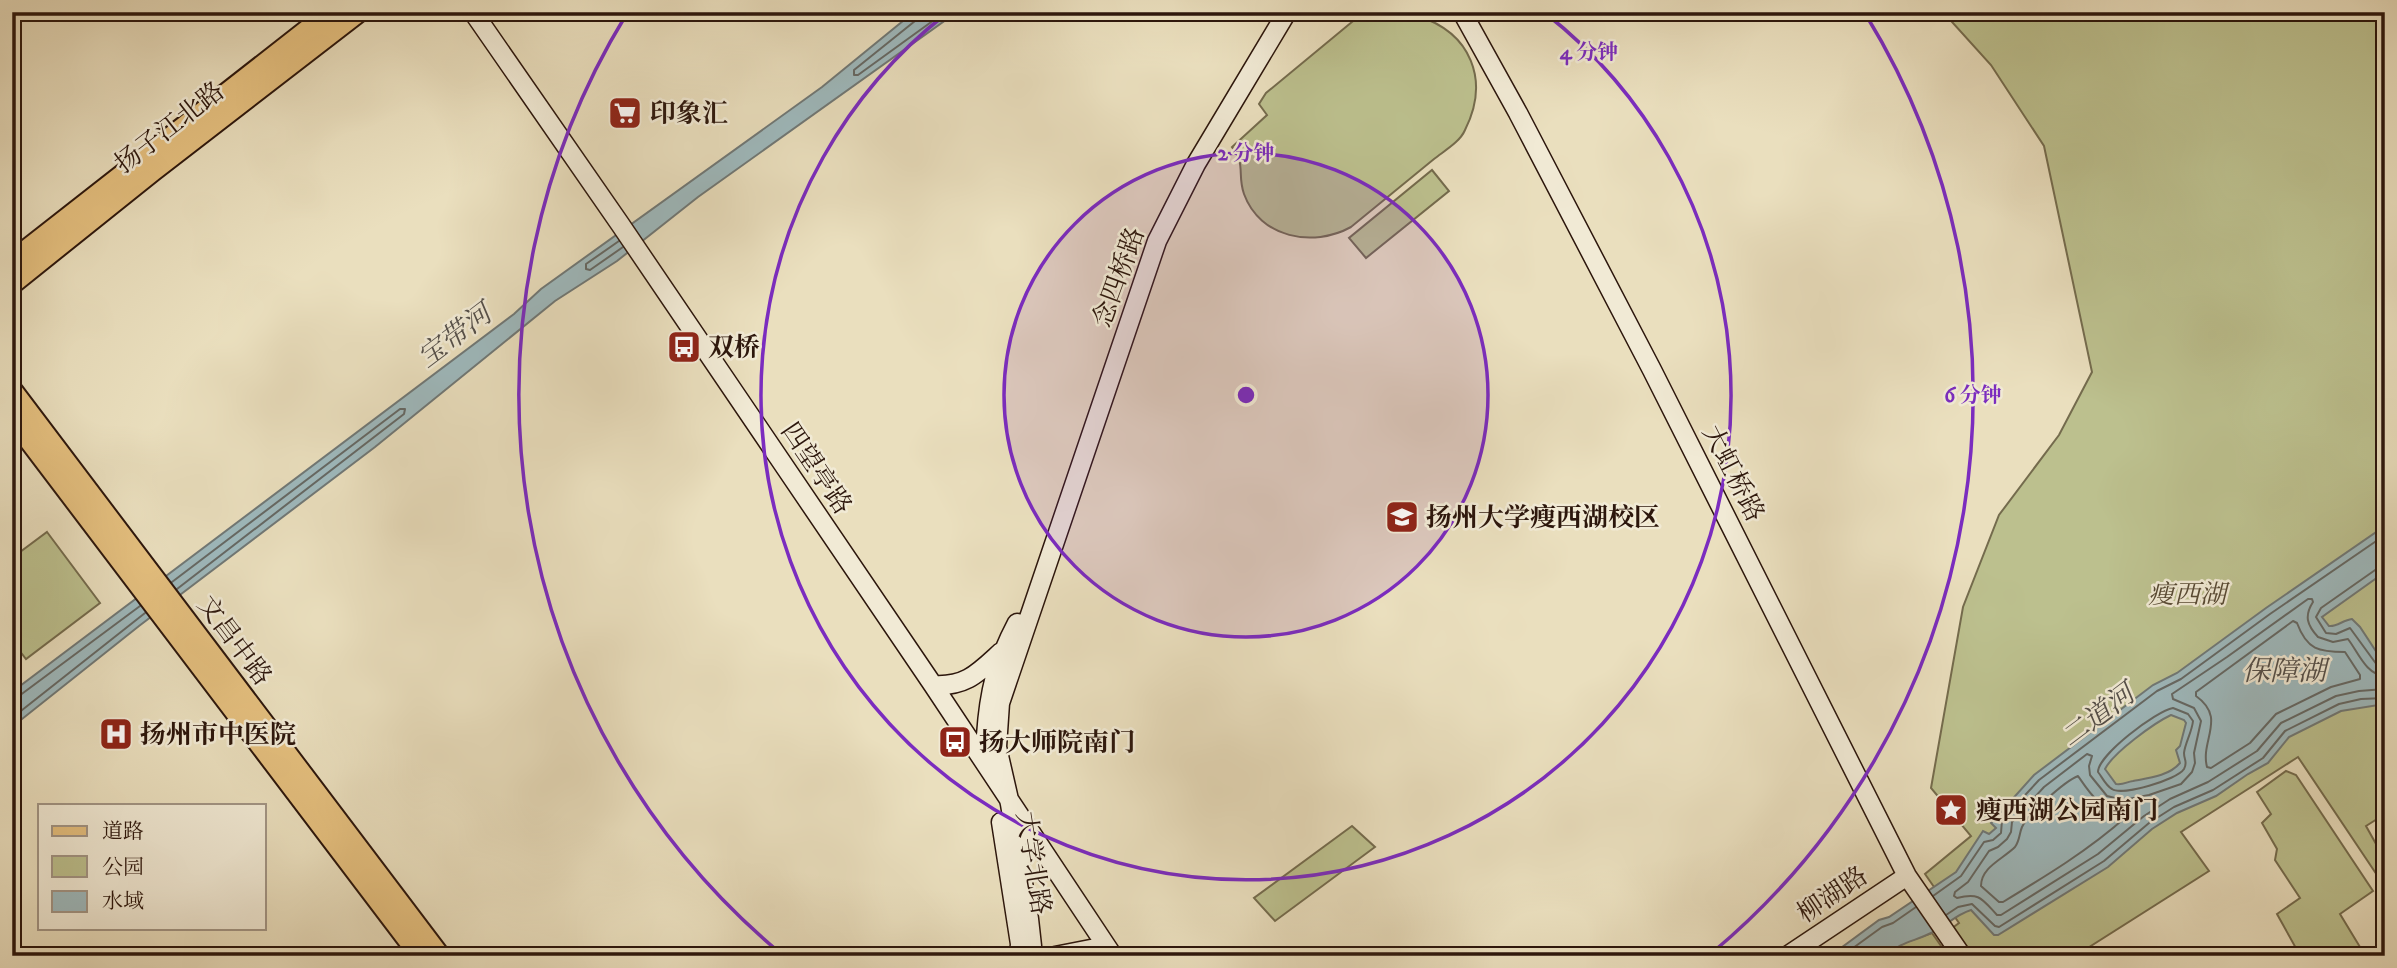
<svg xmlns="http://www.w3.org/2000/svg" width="2397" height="968" font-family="'IM FELL DW Pica','Noto Serif SC',serif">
<rect width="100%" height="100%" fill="#eadfbe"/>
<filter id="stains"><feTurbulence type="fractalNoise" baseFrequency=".00286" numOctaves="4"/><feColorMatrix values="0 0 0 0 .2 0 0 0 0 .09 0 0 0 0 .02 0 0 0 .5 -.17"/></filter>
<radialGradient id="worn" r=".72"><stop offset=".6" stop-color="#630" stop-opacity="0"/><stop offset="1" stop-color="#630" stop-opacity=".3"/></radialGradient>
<path fill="#bcc08e" stroke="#746b4d" stroke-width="2" d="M1364,12H1379L1383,17C1393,8 1406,13 1418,16C1471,33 1490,80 1465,130C1460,142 1444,151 1434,159C1406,182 1379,204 1351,227C1313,248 1260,238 1244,194C1237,174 1246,164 1232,147L1267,115L1259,104L1266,93Z
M1943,12H2385V814L2366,826L2385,860V879L2381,881L2298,757L2181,832L2209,871L2075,956H1970L1951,929L1959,923L1925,874L1971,836L1931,788L1963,607L1999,515L2059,435L2092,372L2044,146L1991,65Z
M1432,170L1449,191L1366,258L1349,238Z
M47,532L100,603L26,659L12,641V558Z
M2286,771L2296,775L2373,891L2340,914L2360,947L2351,956H2298L2297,950L2277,914L2300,898L2275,860L2277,849L2262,823L2271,814L2257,792Z
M1352,826L1375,847L1275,921L1254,898Z
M1932,933L1948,956H1886L1898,945Z"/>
<path fill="#9eb9bd" stroke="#707876" stroke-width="2" fill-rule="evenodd" d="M914,12H957L698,197L617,261L555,301L375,447L139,626L12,727V692L514,314L541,289L822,87Z
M2385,526V572L2322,617L2329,626C2337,627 2343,620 2352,619L2360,627L2385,665V704L2341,711L2289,737L2268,763L2248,774L2216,796L2177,813L2152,829L2108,867L1998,935H1994L1971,910C1955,915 1946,926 1931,933C1913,942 1902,941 1886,956H1830L1879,920L1889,917L1956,872L1983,831L1989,834L1996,828L1991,823L2034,775L2153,685L2177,673L2266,608ZM2171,715L2184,720L2186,723L2180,746L2176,750L2180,763C2169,776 2149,778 2133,781C2126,782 2124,785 2116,784L2105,769C2113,753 2154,723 2171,715Z"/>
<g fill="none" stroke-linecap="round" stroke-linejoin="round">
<path stroke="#656864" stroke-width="2" d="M918,12L915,21L854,70V75H858L945,12
M619,241L586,264V269L590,270L623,247
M2385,567L2378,568L2321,608L2316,617L2326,633L2336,634L2350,628L2377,665L2385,667
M172,582L400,409H405L404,414L177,589
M2293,621L2297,623C2307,650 2319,652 2345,652L2360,675V679L2331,687L2276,714L2250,743L2211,768L2207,767C2200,740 2227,718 2196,696V692Z
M2385,676C2366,675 2358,652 2348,639L2333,642L2318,637C2307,625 2304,616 2313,602L2312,599H2308L2227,657L2172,694L2173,699L2194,708L2201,721L2194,753L2195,763L2192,772L2181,784L2149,795L2123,800L2107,796L2090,775L2089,766L2092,756L2087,754L2044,787L2012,822L2011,832L2007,839L1998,847L1989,851L1968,882L1955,892L1954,896L1957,898C1980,892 1982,899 1997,915H2001L2098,854L2144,816L2170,799L2208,782L2257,751L2281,723L2336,696L2359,691L2385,689
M12,697L19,696L140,606
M2173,708L2188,714L2193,721C2192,732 2185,743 2184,753C2184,760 2188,762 2184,769C2177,780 2122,796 2112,789C2106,786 2102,777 2098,772C2098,755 2156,711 2173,708Z
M12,718L145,613
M2078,776C2091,795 2100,810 2125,811L2127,816C2089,850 2046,876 2003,902H1999L1981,886C1981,867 2003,859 2015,847C2020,840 2019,834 2022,827C2028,814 2065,781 2078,776Z
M1933,896L1961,876L1984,842L1993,840L2001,833L2002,820L2039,780L2157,691L2181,679L2270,614L2385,535
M1946,915L1958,907L1972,904L1995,926L1999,927L2104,861L2149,823L2174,807L2213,790L2263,758L2285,731L2339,704L2361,699L2385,698
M1842,956L1882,927L1893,923L1916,907"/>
<defs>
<path id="secondary" d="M473,12L620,224L933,685L1113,956
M1462,12L1518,113L1652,370L1907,876L1962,956
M933,685C966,687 978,673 1001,652
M986,736C989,691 996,663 1017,623
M1001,822L1020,944L1019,956
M1030,956L1032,946L1029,919L1010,804L997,747L1000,703L1157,241L1196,164L1287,12
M1055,956L1106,946
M1787,956L1907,876"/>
<path id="primary" d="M12,261L330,12
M12,284L153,171L359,12
M12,390L440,956
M12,418L420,956"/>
</defs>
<use href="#secondary" stroke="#2c160c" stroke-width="21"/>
<use href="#primary" stroke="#2c160c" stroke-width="23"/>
<use href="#secondary" stroke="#f1ead5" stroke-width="18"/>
<use href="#primary" stroke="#e5c07f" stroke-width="19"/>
</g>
<circle cx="1246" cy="395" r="242" fill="#7b2cbf" fill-opacity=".12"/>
<g fill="none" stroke="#7b2cbf" stroke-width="3.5">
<circle cx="1246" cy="395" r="242"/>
<path d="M1545 13A485 485 0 1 1 947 13"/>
<path d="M779 952A727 727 0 0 1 626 15M1866 15A727 727 0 0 1 1713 952"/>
</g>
<defs>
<symbol id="supermarket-square" viewBox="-11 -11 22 22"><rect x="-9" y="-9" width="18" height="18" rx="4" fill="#8f2418" stroke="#f1ead5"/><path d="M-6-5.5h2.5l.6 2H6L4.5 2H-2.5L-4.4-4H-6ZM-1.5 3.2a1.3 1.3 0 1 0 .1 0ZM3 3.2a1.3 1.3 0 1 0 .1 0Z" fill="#fff"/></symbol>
<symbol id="bus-square" viewBox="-11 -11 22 22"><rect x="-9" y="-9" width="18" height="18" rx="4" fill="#8f2418" stroke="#f1ead5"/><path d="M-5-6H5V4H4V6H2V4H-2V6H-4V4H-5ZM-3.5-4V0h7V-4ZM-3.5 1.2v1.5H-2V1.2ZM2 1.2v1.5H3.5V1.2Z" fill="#fff"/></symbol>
<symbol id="university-square" viewBox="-11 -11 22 22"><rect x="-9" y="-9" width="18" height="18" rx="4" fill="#8f2418" stroke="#f1ead5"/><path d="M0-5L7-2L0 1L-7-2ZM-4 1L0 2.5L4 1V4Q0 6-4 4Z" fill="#fff"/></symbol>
<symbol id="hospital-square" viewBox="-11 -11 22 22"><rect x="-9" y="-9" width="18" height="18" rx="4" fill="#8f2418" stroke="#f1ead5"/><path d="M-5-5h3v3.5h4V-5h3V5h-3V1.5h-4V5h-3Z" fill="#fff"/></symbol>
<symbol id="sight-square" viewBox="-11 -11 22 22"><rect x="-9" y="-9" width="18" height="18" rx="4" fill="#8f2418" stroke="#f1ead5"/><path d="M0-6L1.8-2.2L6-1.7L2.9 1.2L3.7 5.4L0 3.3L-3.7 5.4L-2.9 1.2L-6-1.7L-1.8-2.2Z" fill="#fff"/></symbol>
</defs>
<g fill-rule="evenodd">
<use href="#supermarket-square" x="606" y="94" width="38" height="38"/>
<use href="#bus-square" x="665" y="328" width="38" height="38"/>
<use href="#university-square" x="1383" y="498" width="38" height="38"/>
<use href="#hospital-square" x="97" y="715" width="38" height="38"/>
<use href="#bus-square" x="936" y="723" width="38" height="38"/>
<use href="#sight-square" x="1932" y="791" width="38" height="38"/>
</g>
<g text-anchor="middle" stroke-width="5" stroke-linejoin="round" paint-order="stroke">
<g font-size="26" font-weight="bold" fill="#2c160c" stroke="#f1ead5" text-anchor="start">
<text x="650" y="122">印象汇</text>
<text x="708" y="356">双桥</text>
<text x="1426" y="526">扬州大学瘦西湖校区</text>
<text x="140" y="743">扬州市中医院</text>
<text x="979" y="751">扬大师院南门</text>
<text x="1976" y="819">瘦西湖公园南门</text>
</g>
<g font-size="26" fill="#2c160c" stroke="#f1ead5">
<text transform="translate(169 127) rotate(-38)" y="9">扬子江北路</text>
<text transform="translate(1118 277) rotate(-70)" y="9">念四桥路</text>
<text transform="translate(817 468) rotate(56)" y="9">四望亭路</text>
<text transform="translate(1734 473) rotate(63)" y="9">大虹桥路</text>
<text transform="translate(235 640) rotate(53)" y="9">文昌中路</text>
<text transform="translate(1034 863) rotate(81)" y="9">大学北路</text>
<text transform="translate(1832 894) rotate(-34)" y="9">柳湖路</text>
</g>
<g font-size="26" font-style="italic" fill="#574933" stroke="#f1ead5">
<text x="2187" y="603">瘦西湖</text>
</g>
<g font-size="28" font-style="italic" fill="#544f4a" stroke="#f1ead5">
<text transform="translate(454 335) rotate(-37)" y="10">宝带河</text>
<text x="2284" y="680">保障湖</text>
<text transform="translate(2097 715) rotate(-37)" y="10">二道河</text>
</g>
</g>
<circle cx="1246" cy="395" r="10" fill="#7b2cbf" stroke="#f1ead5" stroke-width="3.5"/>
<g font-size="21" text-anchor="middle" font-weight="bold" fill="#7b2cbf" stroke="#f1ead5" stroke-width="5" stroke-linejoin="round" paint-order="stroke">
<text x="1589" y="59">4 分钟</text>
<text x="1246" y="160">2 分钟</text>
<text x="1973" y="402">6 分钟</text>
</g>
<rect width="2397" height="968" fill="none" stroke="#eadfbe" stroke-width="42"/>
<rect x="14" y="14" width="2369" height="940" fill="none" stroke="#2c160c" stroke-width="3.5"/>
<rect x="21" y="21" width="2355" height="926" fill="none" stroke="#2c160c" stroke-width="2"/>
<rect x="38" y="804" width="228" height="126" fill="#f1ead5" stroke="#a29585" stroke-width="2"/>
<rect x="52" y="826" width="35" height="10" fill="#e5c07f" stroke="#a29585" stroke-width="2"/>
<text x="102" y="838" font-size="21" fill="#2c160c">道路</text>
<rect x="52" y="856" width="35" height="21" fill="#bcc08e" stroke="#a29585" stroke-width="2"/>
<text x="102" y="874" font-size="21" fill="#2c160c">公园</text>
<rect x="52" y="891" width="35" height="21" fill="#9eb9bd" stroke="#a29585" stroke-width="2"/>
<text x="102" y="908" font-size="21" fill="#2c160c">水域</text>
<rect width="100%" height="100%" filter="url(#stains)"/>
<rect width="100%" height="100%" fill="url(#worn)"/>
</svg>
